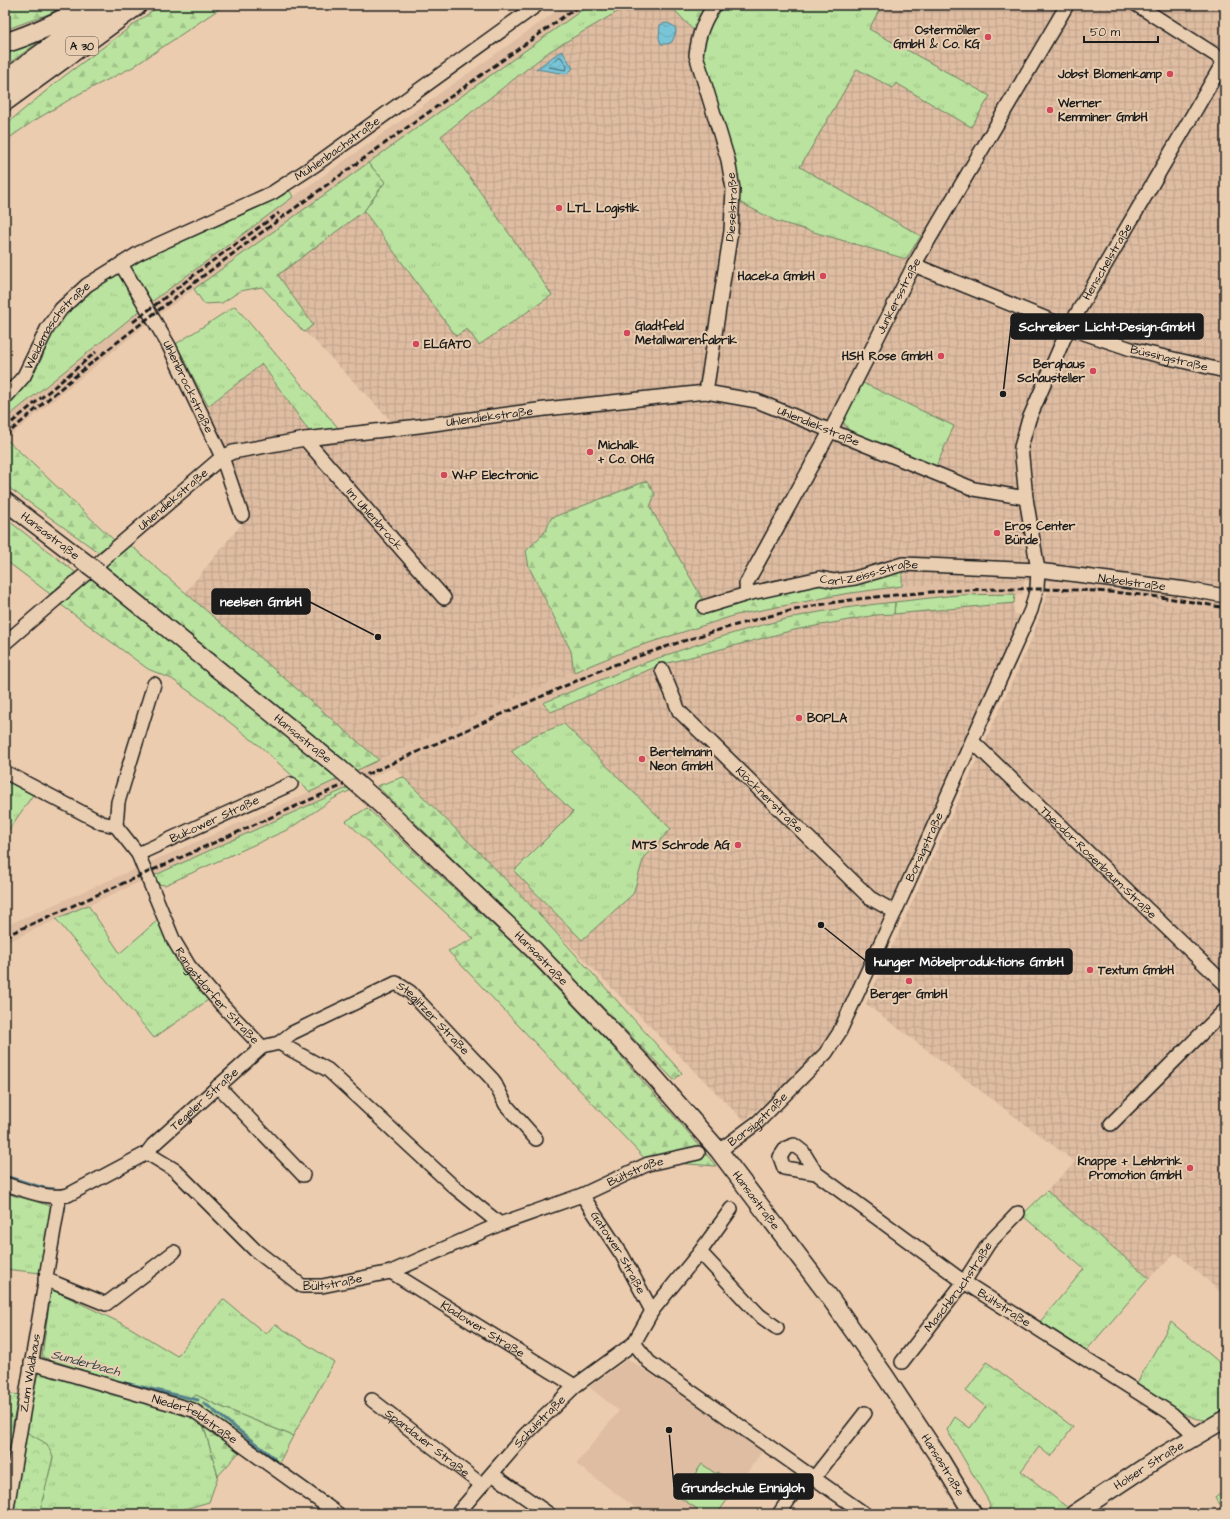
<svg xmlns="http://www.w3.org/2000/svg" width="1230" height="1519" font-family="'Architects Daughter',sans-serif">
<defs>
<pattern id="industrial-grid" width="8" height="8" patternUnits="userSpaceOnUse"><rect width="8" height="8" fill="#debda2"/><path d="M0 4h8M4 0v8" fill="none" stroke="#bea28b"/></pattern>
<pattern id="grass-tufts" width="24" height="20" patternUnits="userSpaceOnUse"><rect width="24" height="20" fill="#bae39f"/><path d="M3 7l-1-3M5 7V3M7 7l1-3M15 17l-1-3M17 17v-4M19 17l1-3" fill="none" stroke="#9fc288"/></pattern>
<pattern id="forest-firs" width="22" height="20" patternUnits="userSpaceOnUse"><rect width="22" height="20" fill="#bae39f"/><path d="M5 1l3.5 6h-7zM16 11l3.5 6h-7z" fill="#9fc288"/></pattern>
<pattern id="park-crowns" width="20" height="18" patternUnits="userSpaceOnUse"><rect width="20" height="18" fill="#bae39f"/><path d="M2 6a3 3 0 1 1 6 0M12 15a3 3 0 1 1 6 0" fill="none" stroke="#9fc288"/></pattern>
<pattern id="water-waves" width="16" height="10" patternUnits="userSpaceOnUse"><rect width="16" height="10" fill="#79c5d8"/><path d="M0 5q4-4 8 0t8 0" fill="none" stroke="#68a9b9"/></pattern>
</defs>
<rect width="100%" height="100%" fill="#ecccaf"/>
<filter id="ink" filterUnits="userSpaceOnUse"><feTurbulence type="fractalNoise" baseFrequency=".025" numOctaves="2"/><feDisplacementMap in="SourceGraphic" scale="8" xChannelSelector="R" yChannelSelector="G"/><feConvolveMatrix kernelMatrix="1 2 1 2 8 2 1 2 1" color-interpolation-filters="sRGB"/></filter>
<g filter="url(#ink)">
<path fill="#debda2" d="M565,5H589L157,316L149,303L293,197Z
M142,309L149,322L5,440V419Z
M1024,580L1023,594L956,595L866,605L814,613L735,632L632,667L543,703L356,784L5,943V926L310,792L574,672L633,648L736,615L844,594L902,586Z
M1050,582L1111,585L1210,599L1225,601V614L1192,608L1047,594Z
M628,1359L763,1450L718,1514H644L576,1464L619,1411L589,1387Z"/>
<path fill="url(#industrial-grid)" d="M629,5H670L695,32L721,5H1225V601L1111,585L1024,580L902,586V568L706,604L650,507L655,494L647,481L551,518L546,531L526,551L529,567L571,651L574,672L379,760L185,593L248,516L198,415L262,364L311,434L393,423L313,339L304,332L313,325L278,275L364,211L456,335L467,328L479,345L552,295L441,136L550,51L573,37Z
M1047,594L1138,601L1192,608L1225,614V1296L1176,1253L1149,1278L1047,1191L1075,1162L866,1004L1032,638Z
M1014,603V613L1019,615L1022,620L833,1034L821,1052L794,1077L744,1121L403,777L395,767L543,703L551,712L660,665L794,630L876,615Z"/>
<path fill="url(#grass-tufts)" stroke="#6b805e" d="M589,5H629L550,51L441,136L552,295L479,345L467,329L456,336L364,211L385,182L368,163Z
M721,5H882L869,29L990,96L971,127L896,83L893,88L857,69L800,167L921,236L906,259L776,221L739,202L736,168L704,67L703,43L714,14Z
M53,32L5,66V47Z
M290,191L293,197L142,309L5,419V407L14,399L40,362L54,329L67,312L96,286L168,245L279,195Z
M235,306L340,430L311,434L262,364L208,406L176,344Z
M861,382L954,426L935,469L851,433L843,422Z
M1015,594L1014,603L894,614L895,602L956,595Z
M564,724L671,829L644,857L633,894L582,940L514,871L573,812L511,751L533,736Z
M5,777L35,792L5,835Z
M356,784L359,786L333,799L289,829L165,885L157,884L149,878Z
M88,905L120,953L159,919L211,998L154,1038L56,919Z
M1047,1191L1149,1278L1085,1352L1039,1323L1084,1269L1022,1215Z
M5,1193L51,1206L41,1273L5,1269Z
M51,1289L129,1327L177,1356L223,1299L266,1334L275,1324L334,1362L293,1436L219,1406L196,1395L186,1403L42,1357Z
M1171,1322L1225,1367V1412C1220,1415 1214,1419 1208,1420C1190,1422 1152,1395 1136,1385Z
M987,1362L1073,1427L1051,1457L1039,1447L1021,1471L1068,1508L1056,1514H987L990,1507L989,1502L947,1430L955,1417L970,1428L986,1407L966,1391Z
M40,1372L177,1408L202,1420L218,1476L209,1502L167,1514H107L97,1511L90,1514H39L53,1457L25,1431L35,1376Z
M1225,1490V1514L1215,1498Z"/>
<path fill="url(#forest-firs)" stroke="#6b805e" d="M5,5H62L51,13L5,30Z
M160,5H225L133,67L79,94L32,122L5,141V125L63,77Z
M670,5H712L695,32Z
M368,163L385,182L364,211L278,275L313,325L304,332L262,287L240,291L222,303L204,304L194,289Z
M6,439L115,541L98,552L5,485Z
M647,481L655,494L650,507L706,605L902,567V586L844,594L736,615L633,648L574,672L571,651L529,567L526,551L546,531L551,518Z
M5,518L75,572L50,594L5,560Z
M128,543L379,760L310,792L261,747L204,702L172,679L148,669L60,604L110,562Z
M895,602L894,614L876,615L794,630L660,665L551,712L543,703C631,667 720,632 814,613C840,608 868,605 895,602Z
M403,777L479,852L540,915L682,1073L674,1080L543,946L377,786Z
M367,808L521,951L610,1044L687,1131L716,1166L647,1161L448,951L474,939L346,821Z
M196,1395L219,1406L293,1436L278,1465L186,1403Z
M202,1420L243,1448L218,1476Z"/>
<path fill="url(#park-crowns)" stroke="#6b805e" d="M5,1393L19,1395L12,1427L25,1431L47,1444L53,1457L39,1514H5Z"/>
<path fill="#bae39f" stroke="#6b805e" d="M702,1464L716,1474L717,1472L737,1486L717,1514H705L679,1497Z"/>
<path fill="url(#water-waves)" stroke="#54818d" d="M665,23L670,24L675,27L676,32L672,42L667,44H661L659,38L660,25Z
M562,51L573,68L567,74L536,69L558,53Z"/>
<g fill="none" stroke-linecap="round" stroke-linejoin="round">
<path stroke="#416067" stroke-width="1" d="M559,57H561L567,66L566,70L549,67L550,64Z"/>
<path stroke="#54818d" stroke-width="3" d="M5,1176L44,1188L55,1189
M64,1211L65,1205
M108,1379L198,1400
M204,1403L274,1458"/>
<defs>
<g id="minor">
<path d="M1137,5L1225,61"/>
<path id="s1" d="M121,264L169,346L222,457L242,515"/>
<path id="s2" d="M914,265L1072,329L1131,349L1225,371"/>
<path id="s3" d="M706,392L731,231L733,189L728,160L696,55C698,37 704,19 715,5"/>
<path id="s4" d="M5,398L24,376L47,329L61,309L87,285L139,253L272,193L315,165L537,5"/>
<path id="s5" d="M305,439L444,598"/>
<path id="s6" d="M747,594L746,584L831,430L914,265L1067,5"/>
<path id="s7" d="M704,607L747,594L820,578L834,581L855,578L903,564L1038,570L1186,589L1225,596"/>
<path id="s8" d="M5,643L222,457L233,452L305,439L419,426L545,409L706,392L757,401L974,489L1026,498"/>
<path id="s9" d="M662,670L679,711L870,898L895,912"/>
<path id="s10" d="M154,684L118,802L116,826L138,854L173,939L189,966L221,1004L262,1047"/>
<path id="s11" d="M973,742L1225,984"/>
<path d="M5,772L102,823L116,826"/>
<path id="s12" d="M138,854L291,784"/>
<path id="s13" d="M279,1043L292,1033L396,983L410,992L493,1080L506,1105L536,1139"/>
<path d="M218,1086L303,1175"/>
<path d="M1111,1124L1225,1010"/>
<path id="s14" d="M719,1151L758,1122L826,1053L839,1033L895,912L1031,610L1037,588L1038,570L1026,498L1021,447L1029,419L1069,327L1224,61"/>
<path id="s15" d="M147,1153L175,1170L255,1250L302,1286H322L391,1272L500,1224L582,1195L648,1164L698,1153"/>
<path id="s16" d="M816,1173L803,1152L794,1145L786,1148L780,1157L784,1168L816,1173L964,1282L1172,1414L1196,1436"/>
<path id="s17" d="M5,1184C26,1190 46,1200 68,1195L147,1153L153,1145L262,1047L279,1043L328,1070L453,1186L500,1224"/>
<path id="s18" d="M582,1195L622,1255L652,1311"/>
<path d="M700,1252L759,1315L777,1328"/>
<path id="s19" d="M391,1272L575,1386"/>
<path d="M45,1279L106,1304L174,1252"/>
<path d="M634,1343L649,1362L865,1514"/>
<path id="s20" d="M902,1362L964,1282L989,1243L1018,1213"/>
<path id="s21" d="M31,1363L193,1410L338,1514"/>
<path id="s22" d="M372,1400L482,1485"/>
<path d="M492,1474L549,1514"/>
<path d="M814,1478L865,1413"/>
<path id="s23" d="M6,1514L58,1206L57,1197"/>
<path id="s24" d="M457,1514L525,1435L575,1386L634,1343L652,1311L700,1252L731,1209"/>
<path d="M779,1514L807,1473"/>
</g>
<g id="major">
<path id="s25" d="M5,501L86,563"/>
<path id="s26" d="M98,572L338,767"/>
<path id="s27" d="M378,802L533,949L644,1065L719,1151L828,1295L885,1376L940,1459L973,1514"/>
<path id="s28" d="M1074,1514L1157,1459L1225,1419"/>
</g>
<path id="highway" d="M5,43C35,34 62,20 90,5
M5,81L108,5
M5,101L137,5"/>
</defs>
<use href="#minor" stroke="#1c1c1c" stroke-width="16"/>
<use href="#major" stroke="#1c1c1c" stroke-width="20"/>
<use href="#highway" stroke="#1c1c1c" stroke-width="22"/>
<use href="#minor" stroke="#e9ceb1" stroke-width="13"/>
<use href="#major" stroke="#e9ceb1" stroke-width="17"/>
<use href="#highway" stroke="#e9ceb1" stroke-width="19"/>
<path stroke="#1c1c1c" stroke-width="3" stroke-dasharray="6 3" stroke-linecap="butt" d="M133,322L211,262L279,213
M5,428L96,352
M5,436C50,397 95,359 142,323C284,212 433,110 580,5
M5,936L603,669C671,644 741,621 813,606C856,598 903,594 946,591C1039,586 1133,589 1225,608"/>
<defs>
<path id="major-bridge" d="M86,563L98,572
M338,767L378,802"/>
</defs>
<use href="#major-bridge" stroke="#1c1c1c" stroke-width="20" stroke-linecap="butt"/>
<use href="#major-bridge" stroke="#e9ceb1" stroke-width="17"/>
</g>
</g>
<g fill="#d1495b" stroke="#e9ceb1" stroke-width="1.5">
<circle cx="988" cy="37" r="4"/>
<circle cx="1170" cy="74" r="4"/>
<circle cx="1050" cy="110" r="4"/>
<circle cx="559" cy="208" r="4"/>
<circle cx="823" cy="276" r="4"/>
<circle cx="627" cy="333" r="4"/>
<circle cx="416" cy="344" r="4"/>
<circle cx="941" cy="356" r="4"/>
<circle cx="1093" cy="371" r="4"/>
<circle cx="590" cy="452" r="4"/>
<circle cx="444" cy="475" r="4"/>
<circle cx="997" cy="533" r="4"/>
<circle cx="799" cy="718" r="4"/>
<circle cx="642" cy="759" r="4"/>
<circle cx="738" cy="845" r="4"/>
<circle cx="1090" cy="970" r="4"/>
<circle cx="909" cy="981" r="4"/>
<circle cx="1190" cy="1168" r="4"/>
</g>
<g text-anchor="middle" stroke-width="4" stroke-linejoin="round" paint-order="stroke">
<rect fill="#e9ceb1" stroke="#5a5149" stroke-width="1" x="66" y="37" width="32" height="18" rx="3"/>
<g font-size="11" font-weight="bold" fill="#1c1c1c">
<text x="82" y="50">A 30</text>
</g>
<g font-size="12" font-weight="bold" fill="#1c1c1c" stroke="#e9ceb1" text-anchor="start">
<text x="980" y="34" text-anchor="end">Ostermöller<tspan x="980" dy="14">GmbH &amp; Co. KG</tspan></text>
<text x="1162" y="78" text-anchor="end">Jobst Blomenkamp</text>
<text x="1058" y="107">Werner<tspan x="1058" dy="14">Kemminer GmbH</tspan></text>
<text x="567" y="212">LTL Logistik</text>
<text x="815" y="280" text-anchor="end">Haceka GmbH</text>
<text x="635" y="330">Gladtfeld<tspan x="635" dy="14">Metallwarenfabrik</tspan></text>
<text x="424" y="348">ELGATO</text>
<text x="933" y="360" text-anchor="end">HSH Rose GmbH</text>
<text x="1085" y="368" text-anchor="end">Berghaus<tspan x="1085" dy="14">Schausteller</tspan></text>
<text x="598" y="449">Michalk<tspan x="598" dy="14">+ Co. OHG</tspan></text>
<text x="452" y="479">W+P Electronic</text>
<text x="1005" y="530">Eros Center<tspan x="1005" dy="14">Bünde</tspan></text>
<text x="807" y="722">BOPLA</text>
<text x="650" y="756">Bertelmann<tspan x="650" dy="14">Neon GmbH</tspan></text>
<text x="730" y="849" text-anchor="end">MTS Schrode AG</text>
<text x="1098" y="974">Textum GmbH</text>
<text x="909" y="998" text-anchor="middle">Berger GmbH</text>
<text x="1182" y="1165" text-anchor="end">Knappe + Lehbrink<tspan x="1182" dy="14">Promotion GmbH</tspan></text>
</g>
<g font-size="12" fill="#1c1c1c" stroke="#e9ceb1">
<text dy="4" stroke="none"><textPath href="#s4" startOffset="427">Mühlenbachstraße</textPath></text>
<text dy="4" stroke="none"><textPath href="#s3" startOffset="187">Dieselstraße</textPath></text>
<text dy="4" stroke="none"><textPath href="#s14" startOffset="1004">Henschelstraße</textPath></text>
<text dy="4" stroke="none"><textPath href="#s6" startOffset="336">Junkersstraße</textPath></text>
<text dy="4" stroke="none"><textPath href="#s4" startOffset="90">Weidemaschstraße</textPath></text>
<text dy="4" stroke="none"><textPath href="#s2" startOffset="272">Büssingstraße</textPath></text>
<text dy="4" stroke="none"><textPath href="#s1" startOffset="140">Uhlenbrockstraße</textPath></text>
<text dy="4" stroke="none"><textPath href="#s8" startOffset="557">Uhlendiekstraße</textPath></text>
<text dy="4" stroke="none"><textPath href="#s8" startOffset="893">Uhlendiekstraße</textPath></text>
<text dy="4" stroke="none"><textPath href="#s8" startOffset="221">Uhlendiekstraße</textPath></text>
<text dy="4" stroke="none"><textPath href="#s5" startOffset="106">Im Uhlenbrock</textPath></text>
<text dy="4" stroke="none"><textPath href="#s25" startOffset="57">Hansastraße</textPath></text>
<text dy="4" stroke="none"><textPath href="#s7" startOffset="170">Carl-Zeiss-Straße</textPath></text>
<text dy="4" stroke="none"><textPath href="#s7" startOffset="435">Nobelstraße</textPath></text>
<text dy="4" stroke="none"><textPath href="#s26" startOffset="264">Hansastraße</textPath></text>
<text dy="4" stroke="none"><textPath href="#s9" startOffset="171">Klöcknerstraße</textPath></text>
<text dy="4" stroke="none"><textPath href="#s12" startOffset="84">Bukower Straße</textPath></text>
<text dy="4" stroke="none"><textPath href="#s14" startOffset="374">Borsigstraße</textPath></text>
<text dy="4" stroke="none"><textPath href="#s11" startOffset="174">Theodor-Rosenbaum-Straße</textPath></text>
<text dy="4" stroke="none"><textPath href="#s27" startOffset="226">Hansastraße</textPath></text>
<text dy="4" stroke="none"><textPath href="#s10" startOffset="347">Rangstdorfer Straße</textPath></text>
<text dy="4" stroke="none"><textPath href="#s13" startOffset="183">Steglitzer Straße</textPath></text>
<text dy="4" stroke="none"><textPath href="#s17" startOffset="233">Tegeler Straße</textPath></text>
<text dy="4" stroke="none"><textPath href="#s14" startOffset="50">Borsigstraße</textPath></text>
<text dy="4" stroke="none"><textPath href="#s15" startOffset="560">Bültstraße</textPath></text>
<text dy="4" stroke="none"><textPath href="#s27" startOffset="550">Hansastraße</textPath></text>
<text dy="4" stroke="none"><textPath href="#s18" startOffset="68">Gatower Straße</textPath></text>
<text dy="4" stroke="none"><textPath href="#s15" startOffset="236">Bültstraße</textPath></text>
<text dy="4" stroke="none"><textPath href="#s20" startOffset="94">Maschbruchstraße</textPath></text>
<text dy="4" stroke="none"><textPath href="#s16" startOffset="331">Bültstraße</textPath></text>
<text dy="4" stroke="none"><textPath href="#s19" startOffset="108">Kladower Straße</textPath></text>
<text dy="4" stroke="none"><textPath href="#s23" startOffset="143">Zum Waldhaus</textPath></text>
<text dy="4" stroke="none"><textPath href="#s21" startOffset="174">Niederfeldstraße</textPath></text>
<text dy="4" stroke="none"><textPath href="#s24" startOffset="124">Schulstraße</textPath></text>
<text dy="4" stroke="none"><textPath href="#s22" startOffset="70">Spandauer Straße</textPath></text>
<text dy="4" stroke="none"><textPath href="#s27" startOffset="874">Hansastraße</textPath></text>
<text dy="4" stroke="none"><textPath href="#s28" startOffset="89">Holser Straße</textPath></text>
</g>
<g font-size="13" font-style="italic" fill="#33464b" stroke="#e9ceb1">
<text transform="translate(86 1362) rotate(15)" y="5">Sunderbach</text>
</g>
</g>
<path fill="none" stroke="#1c1c1c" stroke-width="1.5" d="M1003 394L1011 326M378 637L310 602M821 925L866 961M669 1430L674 1487"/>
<g fill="#1c1c1c" stroke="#e9ceb1" stroke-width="1.5">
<circle cx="1003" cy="394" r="4"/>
<circle cx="378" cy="637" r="4"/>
<circle cx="821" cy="925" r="4"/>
<circle cx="669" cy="1430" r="4"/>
</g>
<g fill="#1c1c1c" stroke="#1c1c1c" stroke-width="1.5">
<rect x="1011" y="314" width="192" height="25" rx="4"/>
<rect x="212" y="589" width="98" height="25" rx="4"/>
<rect x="866" y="949" width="206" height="25" rx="4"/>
<rect x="674" y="1474" width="139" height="25" rx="4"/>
</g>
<g font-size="13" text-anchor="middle" font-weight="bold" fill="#fff">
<text x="1107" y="331">Schreiber Licht-Design-GmbH</text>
<text x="261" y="606">neelsen GmbH</text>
<text x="969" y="966">hunger Möbelproduktions GmbH</text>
<text x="743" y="1492">Grundschule Ennigloh</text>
</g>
<rect width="1230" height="1519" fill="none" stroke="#e9ceb1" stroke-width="20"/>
<rect x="10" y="10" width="1210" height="1499" fill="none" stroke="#1c1c1c" stroke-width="1.5" filter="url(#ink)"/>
<path d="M1084 36v6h74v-6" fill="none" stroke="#1c1c1c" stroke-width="2"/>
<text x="1090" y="36" font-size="12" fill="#1c1c1c" stroke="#e9ceb1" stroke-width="3" paint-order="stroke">50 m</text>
</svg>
